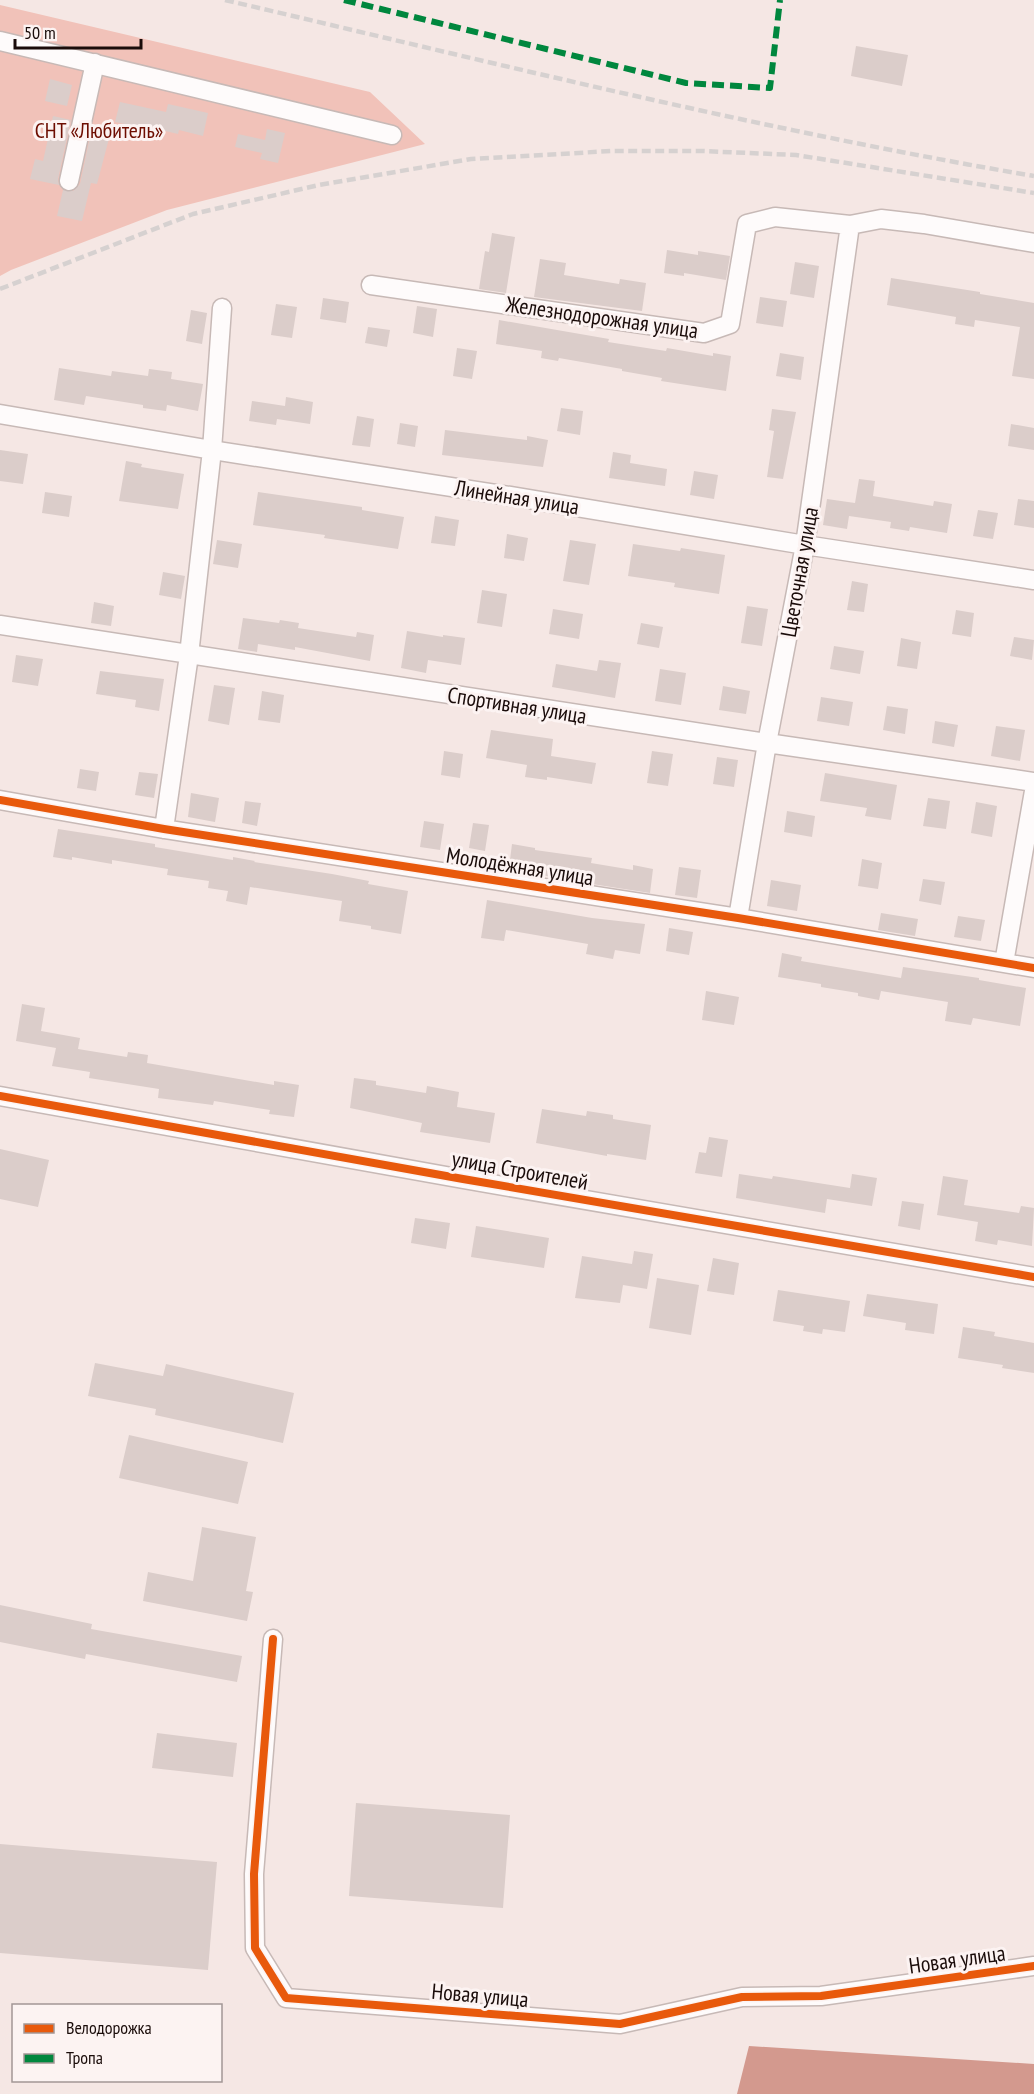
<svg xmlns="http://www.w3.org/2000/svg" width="1034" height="2094" font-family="'PT Sans Narrow',sans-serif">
<rect width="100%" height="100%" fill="#f5e7e4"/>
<path fill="#f1c2b9" d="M0,5L370,92L425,144L167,210L11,270L0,276Z"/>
<path fill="#d3998e" d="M749,2046L1034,2064V2094H737Z"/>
<path fill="#dbcdca" d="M856,46L908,55L902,86L851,76Z
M50,79L72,85L67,106L45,101Z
M120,102L166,112L168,104L208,113L203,136L179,130L178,134L140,125L139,127L115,122Z
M53,116L71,120L58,179L59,185L30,179L35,159L43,161Z
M92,127L111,131L97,184L91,183L82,221L57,216L63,190L73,191L80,184Z
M267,129L285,133L278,163L260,159L262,153L235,147L238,134L265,140Z
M492,233L515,237L506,293L479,289L485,251L489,252Z
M667,250L698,255V251L730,256L726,280L684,273V276L664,273Z
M540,259L566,263L564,275L619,284L620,279L646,283L642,311L534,297Z
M795,262L819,266L814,298L790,294Z
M891,278L980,292V294L1034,303V379L1012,376L1020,327L975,320L974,327L955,324L956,317L887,305Z
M760,297L787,301L783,327L756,323Z
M323,298L349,302L346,323L320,319Z
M276,304L297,307L292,338L271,335Z
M417,306L437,309L433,337L413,333Z
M191,310L207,313L202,344L186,341Z
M499,320L609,339L608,342L666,351L667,348L713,356V353L731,356L726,391L661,381L662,378L622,371V369L559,358L558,361L541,358L542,351L496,344Z
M368,327L390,330L387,347L365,343Z
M457,348L477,351L472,379L453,376Z
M780,353L804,357L801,380L776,376Z
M59,368L111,376L112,371L148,376L149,369L172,372L171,379L203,384L198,411L167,405L166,411L143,408V405L86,396L84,405L54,400Z
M286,397L313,402L310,424L277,419L276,425L249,421L252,401L285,406Z
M561,408L583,411L580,435L557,431Z
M772,409L796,412L783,479L767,477L774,431L769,430Z
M357,416L374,419L370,447L352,445Z
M400,423L418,426L415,447L397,444Z
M1011,424L1034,428V450L1008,446Z
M445,430L527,440V436L548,440L543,467L442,455Z
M0,450L28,454L23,484L0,481Z
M613,452L631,455L630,463L667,469L665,486L609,478Z
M126,461L142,464L141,467L184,474L178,509L119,501Z
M694,471L718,475L714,499L690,495Z
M859,479L875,481L873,496L933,506L934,501L952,504L947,533L910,527L909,531L890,528L891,522L849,516L847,529L823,525L827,499L855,503Z
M45,492L72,496L69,517L42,513Z
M258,492L362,507V510L404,517L398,549L324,538L325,535L253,525Z
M1018,499L1034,501V528L1014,525Z
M978,510L998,513L993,539L973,536Z
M435,516L459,520L455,546L431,543Z
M507,534L528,538L524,561L504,558Z
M217,540L242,544L238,568L213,564Z
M570,540L596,544L589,585L563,581Z
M633,544L680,551L681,548L725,555L719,594L674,587L675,583L628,576Z
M163,572L185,576L181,599L159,595Z
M852,581L868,584L864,612L847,610Z
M482,590L507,594L502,627L477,623Z
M94,602L114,606L111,626L91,623Z
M747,606L768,609L762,646L741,643Z
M553,609L583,614L579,639L549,634Z
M956,610L974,613L971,637L952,634Z
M243,618L279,623L280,620L299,623L298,628L356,637L357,632L374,635L370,661L295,647V650L258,644L257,652L238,649Z
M641,623L663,627L659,648L637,644Z
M407,631L443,637V635L465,638L461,665L428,660L426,673L401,668Z
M1014,637L1034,640L1032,660L1010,656Z
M901,638L921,642L917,669L897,666Z
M834,646L864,651L860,674L830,669Z
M16,655L43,659L38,686L12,682Z
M599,660L621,663L615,698L552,687L556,664L597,671Z
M660,669L686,673L681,705L655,701Z
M100,671L164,679L159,711L135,707L136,700L96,694Z
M214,685L235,688L229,725L208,721Z
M723,686L750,691L746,714L719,710Z
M262,691L284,695L280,723L258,720Z
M821,697L853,702L849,726L817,721Z
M887,706L908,709L905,734L883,730Z
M935,721L958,725L954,747L932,743Z
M996,726L1025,730L1020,761L991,756Z
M491,730L553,739L551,756L596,763L592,784L547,777V780L525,777L527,765L486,758Z
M444,751L463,754L460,778L441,775Z
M652,751L673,754L668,786L647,783Z
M717,757L738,760L734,787L713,784Z
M80,769L99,772L96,791L77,788Z
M139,772L158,774L154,798L135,795Z
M825,773L897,785L891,820L865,816L867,808L820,801Z
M191,793L219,798L215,822L188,817Z
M928,798L950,801L946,829L923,826Z
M245,801L261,803L257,826L242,823Z
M976,802L997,806L992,837L971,833Z
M787,811L815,816L812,837L784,832Z
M424,821L444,824L440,850L420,847Z
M473,823L489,825L485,851L469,848Z
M58,829L155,844V847L233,860V857L255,861L254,862L332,874L369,881L368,884L408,891L401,934L371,929V926L339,921L342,901L250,887L247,905L226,901L228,891L208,888L209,881L167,875L168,869L112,860V864L72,857V860L53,857Z
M512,844L535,848V850L592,858L591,863L633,870V865L653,869L650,893L566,880L509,868Z
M862,859L882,863L878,889L858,886Z
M679,867L701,870L697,898L675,895Z
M923,879L945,882L941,905L919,901Z
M771,880L801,885L797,911L767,906Z
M487,900L592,918L645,924L640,954L615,950L613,959L586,954L588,944L506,930L504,941L481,938Z
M881,913L918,919L915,936L878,930Z
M958,916L985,920L981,941L954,937Z
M669,928L693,932L689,955L666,951Z
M782,953L802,957L801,961L901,978L903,967L979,978V980L1026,988L1020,1026L973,1018L971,1025L945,1021L948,1002L881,991L879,1000L858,996V993L821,987V984L778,977Z
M706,991L739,997L734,1025L702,1020Z
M22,1004L45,1008L41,1031L80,1038L78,1049L127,1057L128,1052L148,1055L147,1063L274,1085V1081L299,1085L294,1117L269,1114L270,1110L214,1101L213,1105L158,1098L159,1089L89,1078L90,1072L52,1066L56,1048L16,1041Z
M354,1078L376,1081V1085L426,1093L427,1086L459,1092L457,1107L495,1113L490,1143L420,1132L422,1123L350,1108Z
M542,1109L586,1116L587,1111L613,1115V1119L651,1125L646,1160L607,1154V1156L536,1143Z
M709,1137L728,1140L722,1177L695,1173L699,1152L706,1153Z
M0,1149L49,1160L38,1207L0,1199Z
M739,1174L772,1179L773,1176L850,1188L852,1174L877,1178L872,1206L827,1199L825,1213L736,1198Z
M943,1176L968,1180L964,1205L1019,1213L1021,1206L1034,1208L1032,1246L998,1240L997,1245L975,1241L978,1222L937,1215Z
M902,1201L924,1204L920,1230L898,1226Z
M415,1218L450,1223L446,1249L411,1243Z
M476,1226L549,1238L544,1268L471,1257Z
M634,1251L653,1254L647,1289L623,1285L620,1303L575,1298L582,1256L632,1264Z
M713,1258L739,1263L734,1295L707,1291Z
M657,1278L699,1285L691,1335L649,1328Z
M778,1290L850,1301L845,1332L823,1329L822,1334L803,1331L804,1326L773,1321Z
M867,1294L938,1304L934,1334L905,1330L906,1323L863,1316Z
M963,1327L995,1332L994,1336L1034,1343V1373L1002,1368L1003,1365L958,1358Z
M95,1363L163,1376L166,1364L294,1393L283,1443L155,1415L156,1409L88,1396Z
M129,1435L248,1462L238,1504L119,1478Z
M202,1527L256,1537L246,1591L253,1592L247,1621L143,1601L148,1572L193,1581Z
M0,1605L92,1624L91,1629L242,1656L237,1682L86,1654L85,1659L0,1642Z
M157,1733L237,1743L233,1777L152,1768Z
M356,1803L510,1815L503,1908L349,1896Z
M0,1844L217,1862L208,1970L0,1953Z"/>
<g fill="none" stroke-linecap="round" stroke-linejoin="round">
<defs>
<path id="minor" d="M0,41L392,135
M69,181L95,63
M371,285L704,333L730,324L747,224L775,217L850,225L881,219L924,224L1034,243
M0,414L212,450L510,496L805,545L1034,580
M0,625L767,743L1034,782
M0,800L164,829L738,918L1034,968
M164,829L189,655L212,450L222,308
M738,918L767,743L805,545L850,225
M1004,963L1034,791
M0,1096L463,1179L1034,1277
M273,1639L254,1874L255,1948L286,1998L620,2024L742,1997L821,1996L1034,1966"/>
</defs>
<use href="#minor" stroke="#c7b9b6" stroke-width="21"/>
<use href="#minor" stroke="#fefbfb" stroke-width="18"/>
<path stroke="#d6d1d0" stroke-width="4.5" stroke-dasharray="9 4.5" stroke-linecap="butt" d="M225,0C494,63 762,130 1034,176
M0,289L193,214L319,185L471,159L612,151H702L796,155L1034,193"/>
<path stroke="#00873e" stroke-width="6" stroke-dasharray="12 6" stroke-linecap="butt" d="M344,0L686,83L770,88L780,0"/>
<defs>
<path id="cycleway" d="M0,800L164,829L738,918L1034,968
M0,1096L463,1179L1034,1277
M273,1639L254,1874L255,1948L286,1998L620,2024L742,1997L821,1996L1034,1966"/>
</defs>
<use href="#cycleway" stroke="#fcf3f2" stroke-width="11"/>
<use href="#cycleway" stroke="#e8590c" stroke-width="8"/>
</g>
<g text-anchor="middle" stroke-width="6" stroke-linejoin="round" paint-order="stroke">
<g font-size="22" fill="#6d0d01" stroke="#fcf3f2">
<text x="99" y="138">СНТ «Любитель»</text>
</g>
<g font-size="22" fill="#1a0c0a" stroke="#fcf3f2">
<text transform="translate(602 317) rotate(8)" y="8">Железнодорожная улица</text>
<text transform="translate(517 497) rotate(9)" y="8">Линейная улица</text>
<text transform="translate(799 572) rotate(-80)" y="8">Цветочная улица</text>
<text transform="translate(517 705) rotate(9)" y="8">Спортивная улица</text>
<text transform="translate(520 866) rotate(9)" y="8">Молодёжная улица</text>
<text transform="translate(520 1170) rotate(10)" y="8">улица Строителей</text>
<text transform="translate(957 1959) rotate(-8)" y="8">Новая улица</text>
<text transform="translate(480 1995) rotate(5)" y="8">Новая улица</text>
</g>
</g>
<rect x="12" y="2004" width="210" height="78" fill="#fcf3f2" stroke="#a29795" stroke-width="1.5"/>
<rect x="24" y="2024" width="30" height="9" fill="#e8590c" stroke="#a29795" stroke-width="1.5"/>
<text x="66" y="2034" font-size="18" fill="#1a0c0a">Велодорожка</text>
<rect x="24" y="2054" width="30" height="9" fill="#00873e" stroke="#a29795" stroke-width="1.5"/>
<text x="66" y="2064" font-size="18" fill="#1a0c0a">Тропа</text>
<path d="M15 39v9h126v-9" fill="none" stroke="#1a0c0a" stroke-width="3"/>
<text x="24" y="39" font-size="18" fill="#1a0c0a" stroke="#fcf3f2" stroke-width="4.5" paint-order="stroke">50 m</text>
</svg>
